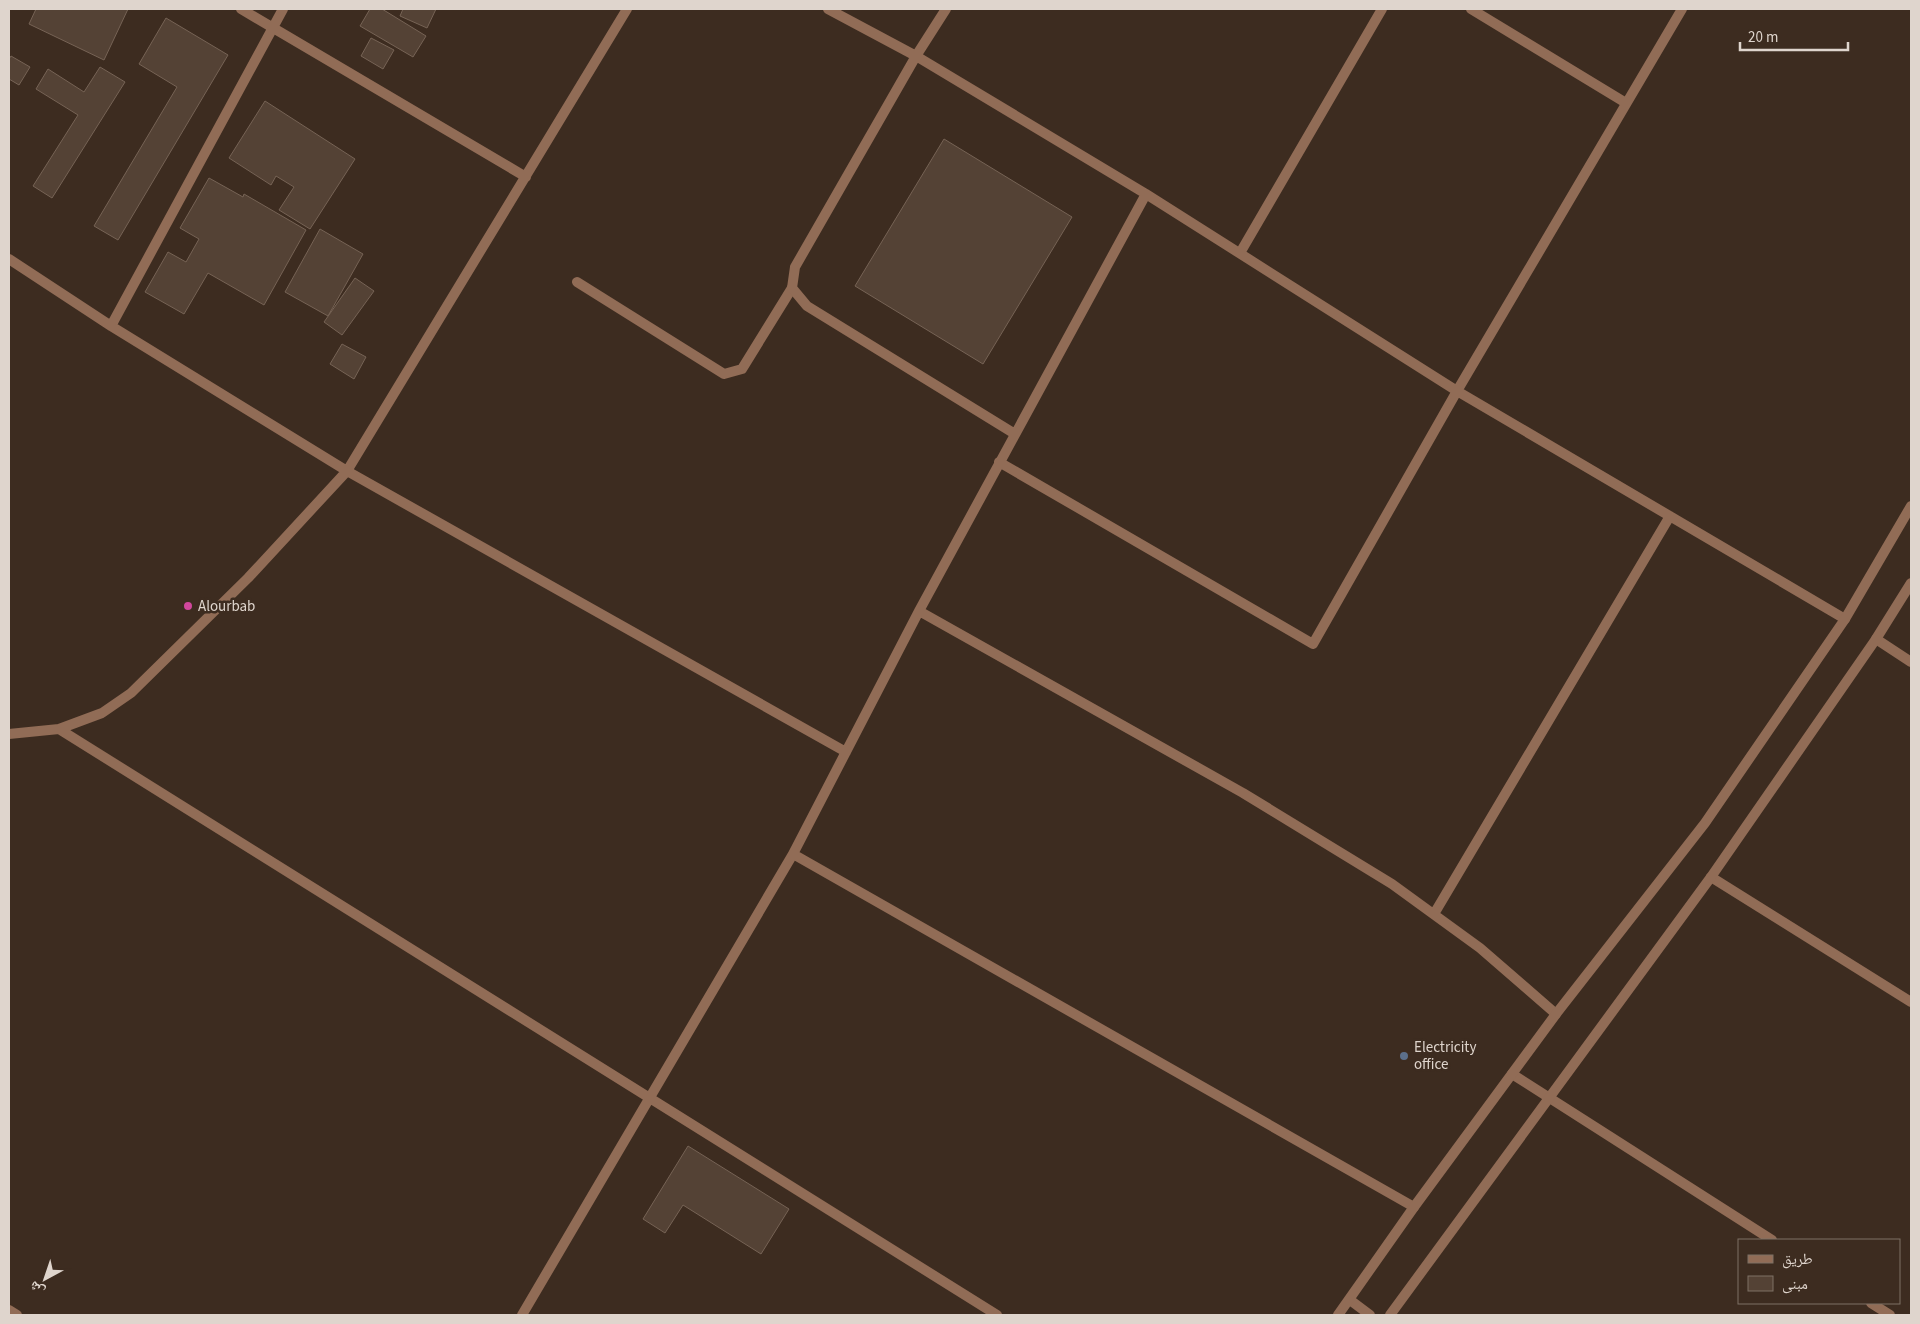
<svg xmlns="http://www.w3.org/2000/svg" width="1920" height="1324" font-family="'Source Sans 3','Noto Naskh Arabic',sans-serif">
<rect width="100%" height="100%" fill="#3d2c20"/>
<path fill="#544235" stroke="#766355" d="M36,9H128L104,60L29,24Z
M370,9H382L426,36L413,57L360,26Z
M403,9H436L427,28L400,16Z
M166,18L228,55L118,240L94,226L177,87L139,64Z
M371,38L394,50L383,69L361,56Z
M11,56L30,67L19,85L9,79V59Z
M100,67L125,82L52,198L33,186L78,115L36,89L48,69L84,92Z
M265,101L355,159L310,229L279,210L294,187L276,176L271,185L229,158Z
M944,139L1072,217L983,364L855,286Z
M209,178L243,197L244,194L306,230L264,305L208,273L184,314L145,292L168,252L186,262L199,239L180,228Z
M320,229L363,254L328,316L285,292Z
M355,278L374,291L342,335L324,322Z
M342,344L366,357L354,379L330,364Z
M688,1146L789,1209L761,1254L683,1205L665,1233L643,1219Z"/>
<g fill="none" stroke-linecap="round" stroke-linejoin="round">
<path stroke="#916c56" stroke-width="10" d="M577,282L724,374L742,369L792,288"/>
<path stroke="#916c56" stroke-width="10" d="M241,9L526,177
M828,9L916,56L1146,194L1457,391L1845,619
M946,9L916,56L795,267L792,288L807,306L1015,434
M1471,9L1626,103
M1240,253L1382,9
M9,259L111,326L347,471L846,752
M111,326L283,9
M999,462L1313,644L1457,391L1682,9
M919,611L1243,793L1392,884L1480,948L1556,1014
M1876,639L1911,662
M59,729L997,1315
M9,734L59,729L102,713L131,693L248,578L347,471L627,9
M793,854L1414,1207
M1711,877L1911,1002
M1434,914L1670,516
M1512,1074L1772,1240
M1350,1300L1370,1315
M1871,1303L1890,1315
M9,1310L17,1315
M522,1315L793,854L919,611L1146,194"/>
<path stroke="#916c56" stroke-width="10" d="M1338,1315L1414,1207L1556,1014L1705,823L1845,619L1911,506
M1390,1315L1711,877L1876,639L1911,583"/>
</g>
<circle fill="#d1479c" stroke="#3d2c20" stroke-width="2" cx="188" cy="606" r="5"/>
<circle fill="#5c6f8a" stroke="#3d2c20" stroke-width="2" cx="1404" cy="1056" r="5"/>
<g text-anchor="middle" stroke-width="5" stroke-linejoin="round" paint-order="stroke">
<g font-size="15" fill="#dfd5cd" stroke="#3d2c20" text-anchor="start">
<text x="198" y="611">Alourbab</text>
<text x="1414" y="1052">Electricity<tspan x="1414" dy="17">office</tspan></text>
</g>
</g>
<rect width="1920" height="1324" fill="none" stroke="#dfd5cd" stroke-width="20"/>
<rect x="1738" y="1239" width="162" height="65" fill="#3d2c20" stroke="#7e7065"/>
<rect x="1748" y="1255" width="25" height="8" fill="#916c56" stroke="#7e7065"/>
<text x="1782" y="1264" font-size="15" fill="#dfd5cd">طريق</text>
<rect x="1748" y="1276" width="25" height="15" fill="#544235" stroke="#7e7065"/>
<text x="1782" y="1289" font-size="15" fill="#dfd5cd">مبنى</text>
<g transform="translate(45 1279) rotate(220)" stroke="#3d2c20" stroke-width="4" paint-order="stroke">
<path d="M0-4L9 19L0 12L-9 19Z" fill="#dfd5cd"/>
<text y="-8" font-size="14" font-weight="bold" text-anchor="middle" fill="#dfd5cd">ش</text>
</g>
<path d="M1740 42v8h108v-8" fill="none" stroke="#dfd5cd" stroke-width="2.5"/>
<text x="1748" y="42" font-size="15" fill="#dfd5cd" stroke="#3d2c20" stroke-width="4" paint-order="stroke">20 m</text>
</svg>
